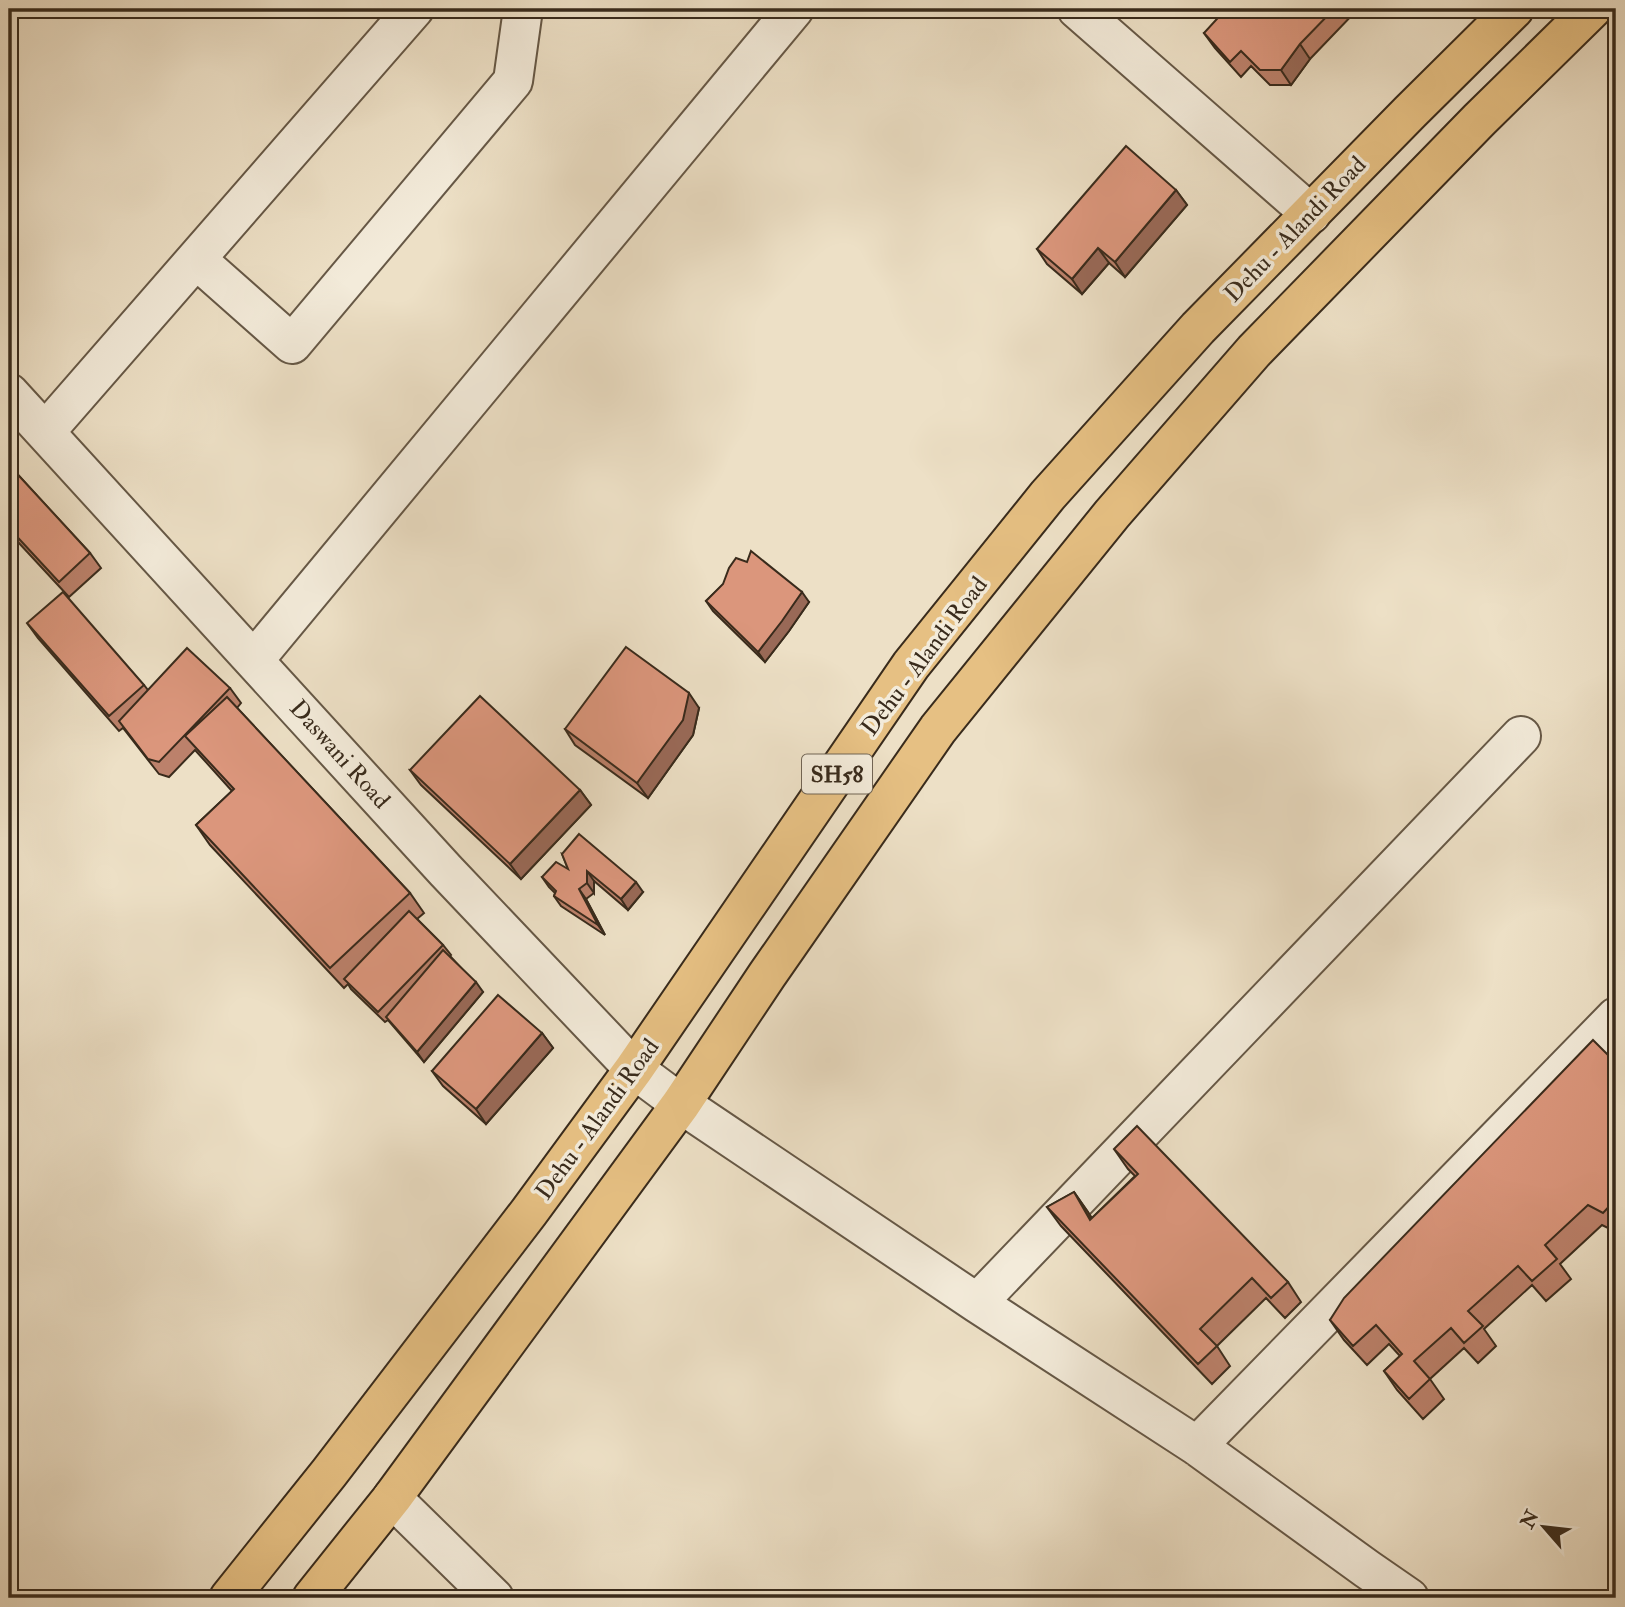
<svg xmlns="http://www.w3.org/2000/svg" width="1625" height="1607" font-family="'IM FELL Double Pica',serif">
<rect width="100%" height="100%" fill="#ede0c6"/>
<filter id="stains"><feTurbulence type="fractalNoise" baseFrequency=".00286" numOctaves="4"/><feColorMatrix values="0 0 0 0 .2 0 0 0 0 .09 0 0 0 0 .02 0 0 0 .5 -.17"/></filter>
<radialGradient id="worn" r=".72"><stop offset=".6" stop-color="#630" stop-opacity="0"/><stop offset="1" stop-color="#630" stop-opacity=".3"/></radialGradient>
<g fill="none" stroke-linecap="round" stroke-linejoin="round">
<defs>
<path id="minor" d="M1077,9L1311,214
M196,259L292,344L513,81L523,9
M9,393L446,871L634,1069L681,1104L977,1303L1197,1446L1367,1569L1409,1598
M45,432L414,9
M254,660L794,9
M977,1303L1521,736
M1197,1446L1616,1017
M392,1498L494,1598"/>
<path id="major" d="M229,1598L329,1473L529,1212L634,1069L911,665L1048,495L1198,328L1410,112L1514,9
M312,1598L392,1498L681,1104L767,975L938,729L1112,514L1254,351L1479,120L1592,9"/>
</defs>
<use href="#minor" stroke="#665846" stroke-width="42"/>
<use href="#major" stroke="#392b1c" stroke-width="42"/>
<use href="#minor" stroke="#f3ebda" stroke-width="38"/>
<use href="#major" stroke="#e6c083" stroke-width="38"/>
</g>
<path fill="#bc816b" stroke="#392b1c" stroke-width="2" d="M1247,9H1358L1310,59L1291,85H1270L1251,66L1241,77L1215,48L1204,33L1244,12Z
M1176,190L1187,205L1125,277L1109,263L1082,294L1047,264L1037,249Z
M9,465L90,553L101,568L69,597L18,542L9,551Z
M747,562L809,602L789,631L765,662L713,611L706,601Z
M27,623L144,685L148,690L230,688L241,703L237,708L410,893L424,913L417,919L443,945L451,955L450,956L483,992L424,1062L388,1020L385,1022L351,989L348,984L344,988L210,845L196,825L232,791L195,750L169,777L159,774L123,728L119,731L38,638Z
M699,708L693,735L648,798L575,745L565,729Z
M410,770L580,790L591,805L521,879L421,785Z
M562,854L643,892L628,910L594,881V893L586,899L605,935L561,906L554,896L555,893L549,887L542,877L568,869Z
M542,1033L553,1048L486,1124L443,1086L432,1071Z
M1616,1063V1232L1602,1225L1560,1264L1571,1279L1546,1301L1532,1285L1484,1329L1496,1346L1478,1363L1464,1348L1430,1379L1444,1399L1423,1419L1397,1390L1384,1371L1400,1356L1389,1344L1367,1365L1344,1340L1330,1320Z
M1114,1149L1288,1282L1301,1302L1285,1318L1266,1298L1217,1346L1230,1366L1212,1384L1061,1226L1047,1207L1074,1192L1092,1218L1135,1176L1128,1169Z"/>
<path fill="#996957" stroke="#392b1c" stroke-width="2" d="M1300,44L1310,59L1291,85L1281,70Z
M1176,190L1187,205L1125,277L1115,262Z
M1098,248L1109,263L1082,294L1072,279Z
M802,592L809,602L789,631L765,662L758,652Z
M689,693L699,708L693,735L648,798L637,783Z
M580,790L591,805L521,879L510,864Z
M587,871L594,881V893L587,883Z
M636,882L643,892L628,910L621,899Z
M579,889L586,899L605,935L598,925Z
M476,982L483,992L424,1062L417,1052Z
M542,1033L553,1048L486,1124L476,1109Z
M1074,1192L1088,1212L1103,1240L1090,1220Z"/>
<path fill="#db967c" stroke="#392b1c" stroke-width="2" d="M1226,9H1240L1244,12L1247,9H1334L1300,44L1281,70H1260L1241,51L1230,62L1204,33Z
M1126,146L1176,190L1115,262L1098,248L1072,279L1037,249Z
M9,465L90,553L59,582L9,528Z
M751,551L802,592L782,621L758,652L706,601L723,584L729,568L736,558L747,562Z
M63,592L144,685L109,716L27,623Z
M626,647L689,693L683,720L637,783L565,729Z
M187,648L230,688L159,762L148,759L119,721Z
M480,696L580,790L510,864L410,770Z
M227,697L410,893L330,968L196,825L234,789L185,736Z
M579,834L636,882L621,899L587,871V883L579,889L598,925L554,896L556,891L542,877L556,862L568,869L562,854Z
M409,911L443,945L378,1012L344,979Z
M443,950L476,982L417,1052L386,1017Z
M498,995L542,1033L476,1109L432,1071Z
M1593,1040L1616,1063V1176L1611,1181L1616,1187V1199L1603,1213L1588,1205L1545,1245L1557,1259L1532,1281L1518,1266L1468,1311L1483,1326L1464,1343L1451,1328L1414,1361L1430,1379L1409,1399L1384,1371L1402,1354L1376,1325L1353,1346L1330,1320L1344,1298Z
M1137,1126L1288,1282L1271,1298L1252,1278L1200,1329L1217,1346L1198,1364L1047,1207L1074,1192L1090,1220L1138,1174L1114,1149Z"/>
<g text-anchor="middle" stroke-width="7" stroke-linejoin="round" paint-order="stroke">
<rect fill="#f3ebda" stroke="#716555" stroke-width="2" x="802" y="754.5" width="70" height="39" rx="5"/>
<g font-size="23" font-weight="bold" fill="#392b1c">
<text x="837" y="782">SH58</text>
</g>
<g font-size="24" fill="#392b1c" stroke="#f3ebda">
<text transform="translate(1295 229) rotate(-46)" y="8">Dehu - Alandi Road</text>
<text transform="translate(924 656) rotate(-53)" y="8">Dehu - Alandi Road</text>
<text transform="translate(340 754) rotate(48)" y="8">Daswani Road</text>
<text transform="translate(597 1119) rotate(-54)" y="8">Dehu - Alandi Road</text>
</g>
</g>
<rect width="1625" height="1607" fill="none" stroke="#ede0c6" stroke-width="35"/>
<rect x="10" y="10" width="1604" height="1586" fill="none" stroke="#392b1c" stroke-width="3.5"/>
<rect x="18" y="18" width="1590" height="1572" fill="none" stroke="#392b1c" stroke-width="2"/>
<g transform="translate(1544 1527) rotate(298)" stroke="#f3ebda" stroke-width="5" paint-order="stroke">
<path d="M0-5L12 26L0 18L-12 26Z" fill="#392b1c"/>
<text y="-10" font-size="19" font-weight="bold" text-anchor="middle" fill="#392b1c">N</text>
</g>
<rect width="100%" height="100%" filter="url(#stains)"/>
<rect width="100%" height="100%" fill="url(#worn)"/>
</svg>
